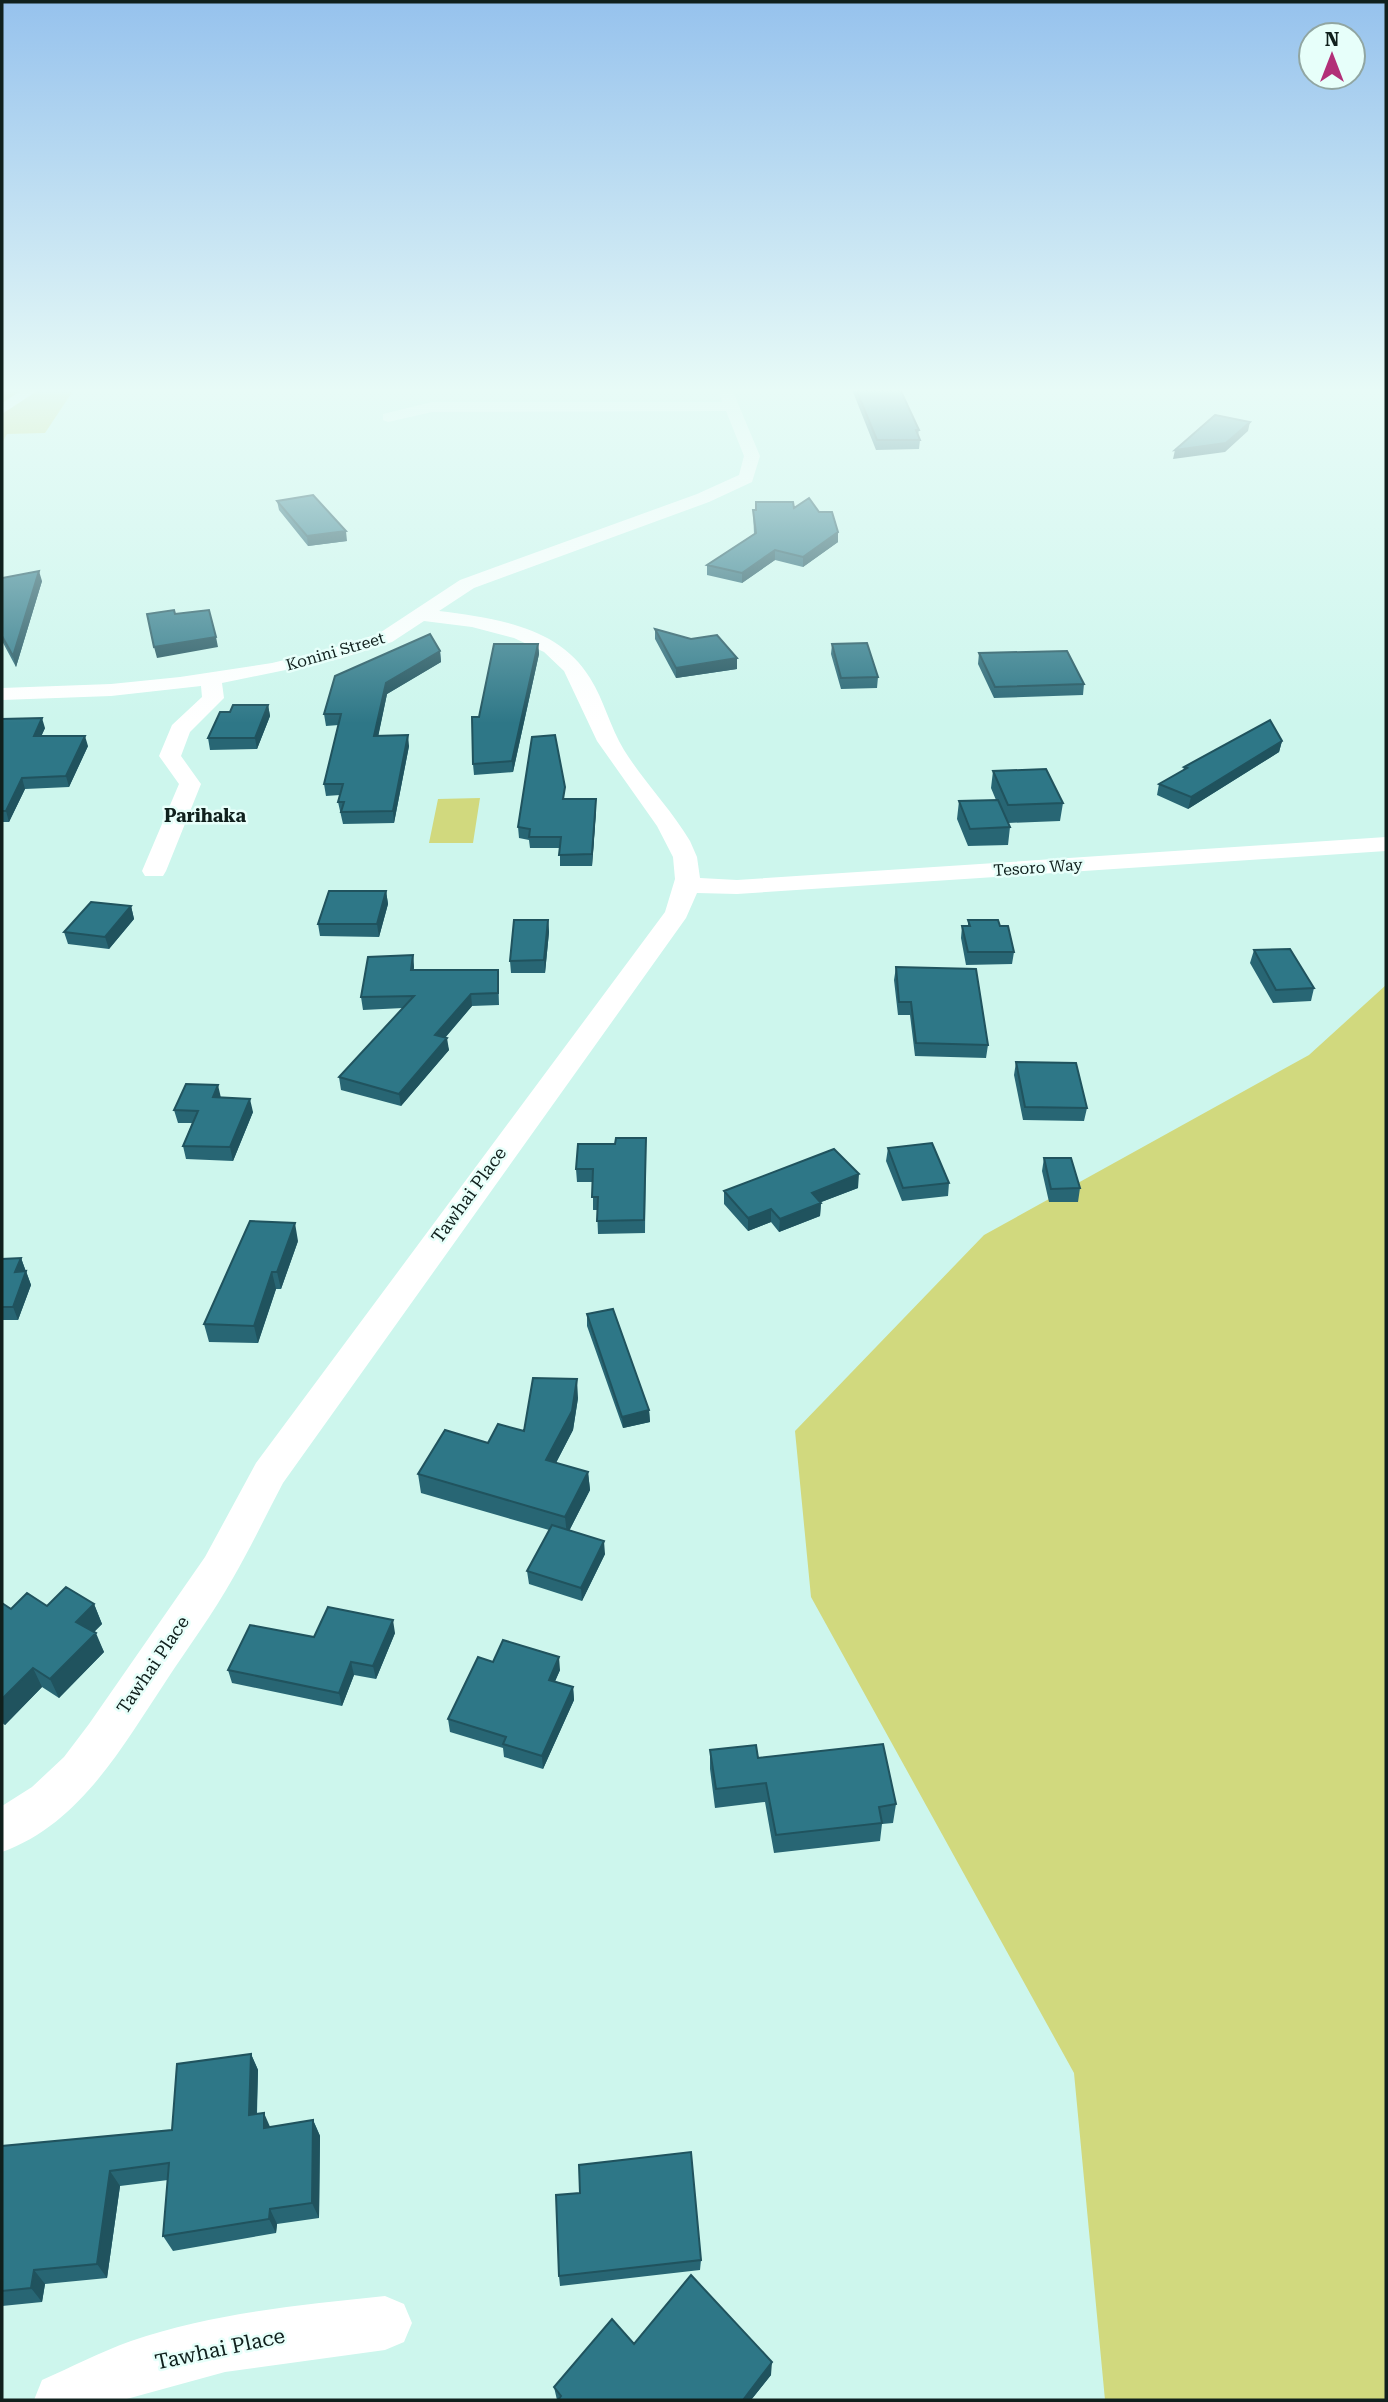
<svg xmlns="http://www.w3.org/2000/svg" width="1388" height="2402" font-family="'Roboto Serif',serif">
<rect width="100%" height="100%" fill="#cdf6ed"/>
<path fill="#d1d97e" d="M2,387H75V388L45,433L7,434L2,443Z
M480,798L473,843H429L438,799Z
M1386,985V2400H1105L1074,2073L811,1597L795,1431L984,1235L1309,1055Z"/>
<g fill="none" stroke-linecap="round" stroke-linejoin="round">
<path fill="#fff" fill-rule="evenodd" d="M27,387H43L2,414V403Z
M717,387H731L760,456L752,482L709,502L474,588L439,611C494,618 559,626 590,678C604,700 610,727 624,750C644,782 671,809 690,841L697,857L700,878L737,880L1386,837V851L737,894L697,893L686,918L283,1483C266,1515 251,1547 233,1578C213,1614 188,1647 166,1681C122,1747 80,1824 2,1852V1806L32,1787L64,1757L89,1724L205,1557L256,1463L665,912L675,879L673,857L657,826L597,741L564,671L544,652L514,638L472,627L424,621L392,642L339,659L222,683L224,698L190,732L181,756L201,784L166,871L163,876H145L142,871L179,784L159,756L172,725L202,697L201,686L111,696L2,700V688L111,684L180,677L272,663L326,650L378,634L460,580L697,494L739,475L744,456L726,411L432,412L388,422L383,420V414L432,402H722Z
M385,2296L404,2304L412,2323L404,2342L385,2350L225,2372L123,2400H34L42,2380C72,2367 100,2352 131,2341C213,2313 299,2305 385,2296Z"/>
</g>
<path fill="#286674" d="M851,387H899L919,430L918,435L920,440L919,449L876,450Z
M277,501L347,541L308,546L279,510Z
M756,502L794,508L838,542L803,567L775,560L742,583L707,575V565L754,534L753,510H755Z
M2,578L42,581L16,667L2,641Z
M655,629L691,639L737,669L676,678L655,639Z
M538,644L539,654L513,772L474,775L473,764L479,717Z
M832,644L878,677L877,688L841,689L831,654Z
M440,651L441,662L387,694L378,736L409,746L394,823L343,824L338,802L340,795L326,796L324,784L339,725L326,726L324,714Z
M979,653L1084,684L1083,695L994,698L978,664Z
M268,705L270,716L257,749L210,750L208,738L230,712Z
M2,719L45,728L41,736L88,746L69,787L25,789L9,822H2Z
M1282,741L1279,752L1188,809L1157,795L1159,784L1183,771L1184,767Z
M993,771L1063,803L1060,821L1008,823L1010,827L1008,845L968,846L957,819L959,801L996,800L991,788Z
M565,799H596V810L592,866H560V848H530L529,840L519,838L518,827Z
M386,891L388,904L379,937L320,936L318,924Z
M131,906L134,919L109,949L68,944L64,932Z
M548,920L549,932L545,973H511L510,961Z
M968,920L1000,926L1014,952L1012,964L966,965L961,938L962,926H968Z
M1254,950L1314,988L1311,1001L1273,1003L1250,963Z
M413,955L414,970H498L499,1005L472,1006L445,1038L449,1050L401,1106L341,1090L339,1077L403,1008L363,1010L361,997Z
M896,967L988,1045L986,1058L915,1056L910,1015H898L894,980Z
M1016,1062L1087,1108L1084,1121L1023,1120L1014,1075Z
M221,1097L253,1112L233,1161L186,1159L183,1146L192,1123H178L174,1110Z
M646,1138L645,1233L598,1234L597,1210H593V1182H577L576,1169L615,1144Z
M888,1148L949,1183L948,1196L902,1201L886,1161Z
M1044,1158L1080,1188L1078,1202H1049L1042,1171Z
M858,1188L821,1202L820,1216L779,1232L771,1222L748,1231L724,1204V1191Z
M298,1241L281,1289H276L258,1343L209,1342L204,1324Z
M21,1258L31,1285L18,1320H2V1259Z
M587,1314L649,1410L650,1422L623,1428L587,1326Z
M578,1398L573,1430L556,1463L588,1472L590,1490L569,1531L605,1554L582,1601L529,1584L527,1571L549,1530L421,1493L418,1474L488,1443L524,1431Z
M2,1603L11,1609L47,1606L94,1604L102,1624L94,1632L104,1652L59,1698L42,1687L5,1725L2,1723Z
M395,1633L376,1679L354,1675L342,1706L232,1683L228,1670L314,1637Z
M493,1662L560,1670L555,1681L573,1687L574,1700L543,1769L504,1757L503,1748L450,1732L448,1719Z
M710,1750L758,1758L896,1804L893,1823L882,1824L880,1841L774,1853L765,1802L715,1808L710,1769Z
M251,2054L258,2070L257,2114L270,2127L313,2120L320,2136L319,2218L277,2224L276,2233L173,2251L163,2236L168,2180L120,2186L107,2278L45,2284L42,2302L2,2306V2146L172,2130Z
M701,2260L700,2270L560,2286L559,2276Z
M634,2344L771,2375L751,2400H557L554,2387Z"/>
<path fill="#20535e" d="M1250,422L1248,431L1225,452L1173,459L1175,450Z
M346,531L347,541L308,546L307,536Z
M838,532V542L803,567V557Z
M775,550V560L742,583V573Z
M39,571L42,581L16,667L13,656Z
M216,637L218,647L157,658L154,647Z
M538,644L539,654L513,772L512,761Z
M440,651L441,662L387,694L376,747L374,736L386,683Z
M737,658V669L676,678V668Z
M268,705L270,716L257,749L255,738Z
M42,718L45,728L37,746L34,736Z
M408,735L409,746L394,823L393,811Z
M85,736L88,746L69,787L66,776Z
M1282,741L1279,752L1188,809L1191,797Z
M22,778L25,789L9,822L6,811Z
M596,799V810L592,866V854Z
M386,891L388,904L379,937L377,924Z
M131,906L134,919L109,949L105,937Z
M548,920L549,932L545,973L544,960Z
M413,955L414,967L412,982L411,970Z
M471,994L472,1006L437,1047L435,1035Z
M447,1038L449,1050L401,1106L399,1094Z
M218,1085L221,1098L213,1097Z
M250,1099L253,1112L233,1161L230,1147Z
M859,1174L858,1188L811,1206L812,1193Z
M821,1203L820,1216L779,1232L780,1219Z
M771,1209V1222L748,1231V1218Z
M295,1223L298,1241L281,1289L277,1272Z
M21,1258L26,1272H15Z
M26,1271L31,1285L18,1320L13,1307Z
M272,1272L276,1289L258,1343L254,1326Z
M577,1379L578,1398L573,1430L548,1478L546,1460Z
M649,1410L650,1422L623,1428L622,1417Z
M588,1472L590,1490L567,1535L565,1517Z
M604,1541L605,1554L582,1601L581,1588Z
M94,1604L102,1624L85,1641L76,1622Z
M393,1620L395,1633L376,1679L373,1666Z
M96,1633L104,1652L59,1698L50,1679Z
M559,1657L560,1670L550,1693L549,1680Z
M351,1662L354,1675L342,1706L339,1693Z
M33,1668L42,1687L5,1725L2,1719V1699Z
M573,1687L574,1700L543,1769L542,1756Z
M251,2054L258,2070L256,2131L249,2115Z
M264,2113L271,2129L264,2128Z
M313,2120L320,2136L319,2218L312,2203Z
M110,2171L120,2186L107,2278L97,2264Z
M270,2209L277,2224L276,2233L269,2219Z
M34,2270L45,2284L42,2302L31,2288Z
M772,2362L771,2375L751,2400H743Z"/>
<path fill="#2e7787" stroke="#20535e" stroke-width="2" d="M855,387H899L919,430H916L920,440H877Z
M1215,415L1250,422L1226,443L1175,450Z
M313,495L346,531L307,536L277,501Z
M809,498L819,512H832L838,532L803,557L775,550L742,573L707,565L756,533L753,510H756V502H793L794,508Z
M39,571L13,656L2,636V578Z
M174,610L175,614L209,610L216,637L154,647L147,614Z
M655,629L691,639L717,635L737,658L676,668Z
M430,634L440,651L386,683L374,736L408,735L393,811L341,812L344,802H338L343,784H324L341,714H324L335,676Z
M867,643L878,677L841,678L832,644Z
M494,644H538L512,761L473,764L472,717H479Z
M1067,651L1084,684L995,687L979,653Z
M233,705H268L255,738H208L220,712H230Z
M42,718L34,736H85L66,776L22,778L6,811H2V719Z
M1270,720L1282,741L1191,797L1159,784L1187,768L1184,767Z
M555,735L565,787L563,799H596L592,854L559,855L561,837H529L530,829L518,827L532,737Z
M1046,769L1063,803L1008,805L993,771Z
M998,800L1010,827L970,829L959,801Z
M329,891H386L377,924H318Z
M91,902L131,906L105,937L64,932Z
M514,920H548L544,960L510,961Z
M968,920H998L1000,926H1008L1014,952H968L962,926H970Z
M1290,949L1314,988L1276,990L1254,950Z
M413,955L411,970H498V993L471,994L435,1035L447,1038L399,1094L339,1077L414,996L361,997L368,957Z
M896,967L976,969L988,1045L916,1043L911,1002H899Z
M1016,1062L1076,1063L1087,1108L1025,1107Z
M186,1084L218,1085L213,1097L250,1099L230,1147L183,1146L198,1111L174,1110Z
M616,1138H646L644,1220L597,1221L598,1197H592L593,1169H576L578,1144H615Z
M932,1143L949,1183L903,1188L888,1148Z
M834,1149L859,1174L812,1193L821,1203L780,1219L771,1209L748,1218L724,1191Z
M1044,1158H1071L1080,1188L1051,1189Z
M250,1221L295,1223L277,1272H272L254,1326L204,1324Z
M21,1258L15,1272L26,1271L13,1307H2V1259Z
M613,1309L649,1410L622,1417L587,1314Z
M533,1378L577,1379L572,1411L546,1460L588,1472L565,1517L418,1474L445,1430L488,1443L498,1424L524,1431Z
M552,1525L604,1541L581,1588L527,1571Z
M66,1587L94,1604L76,1622L96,1633L50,1679L33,1668L2,1699V1603L11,1609L27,1593L47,1606Z
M328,1607L393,1620L373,1666L351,1662L339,1693L228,1670L250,1625L314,1637Z
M503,1640L559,1657L549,1680L573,1687L542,1756L503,1744L506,1737L448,1719L478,1657L493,1662Z
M883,1744L896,1804L879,1807L882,1823L776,1835L766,1783L716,1789L710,1750L756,1745L758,1758Z
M251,2054L249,2115L264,2113V2128L313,2120L312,2203L270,2209L269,2219L163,2236L169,2163L110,2171L97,2264L34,2270L31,2288L2,2291V2146L172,2130L177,2064Z
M691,2152L701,2260L559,2276L556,2195L580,2193L579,2165Z
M691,2275L772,2362L743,2400H558L561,2396L554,2387L612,2319L634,2344Z"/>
<linearGradient id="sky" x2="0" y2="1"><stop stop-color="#96c2ed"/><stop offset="0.54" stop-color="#e8fbf7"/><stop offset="1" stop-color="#e8fbf7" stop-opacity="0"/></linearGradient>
<rect width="1388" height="723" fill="url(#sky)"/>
<g text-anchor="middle" stroke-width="5" stroke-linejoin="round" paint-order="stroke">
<g font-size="16" fill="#10201d" stroke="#e7fffa">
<text transform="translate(335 651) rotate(-16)" y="6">Konini Street</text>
<text transform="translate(1038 867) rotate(-4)" y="6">Tesoro Way</text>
</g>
<g font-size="18" font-weight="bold" fill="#10201d" stroke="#e7fffa">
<text x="205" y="822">Parihaka</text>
</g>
<g font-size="18" fill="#10201d" stroke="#e7fffa">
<text transform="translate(469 1195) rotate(-54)" y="6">Tawhai Place</text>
<text transform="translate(153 1665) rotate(-56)" y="6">Tawhai Place</text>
</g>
<g font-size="21" fill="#10201d" stroke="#e7fffa">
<text transform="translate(220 2349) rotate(-12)" y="7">Tawhai Place</text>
</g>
</g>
<rect width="1388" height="2402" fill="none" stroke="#10201d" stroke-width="7"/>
<g transform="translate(1332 56)"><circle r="33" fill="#e7fffa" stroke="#91a6a2" stroke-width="2"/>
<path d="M0-5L12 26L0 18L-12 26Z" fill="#b22f78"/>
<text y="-10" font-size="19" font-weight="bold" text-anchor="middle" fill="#10201d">N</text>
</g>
</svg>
